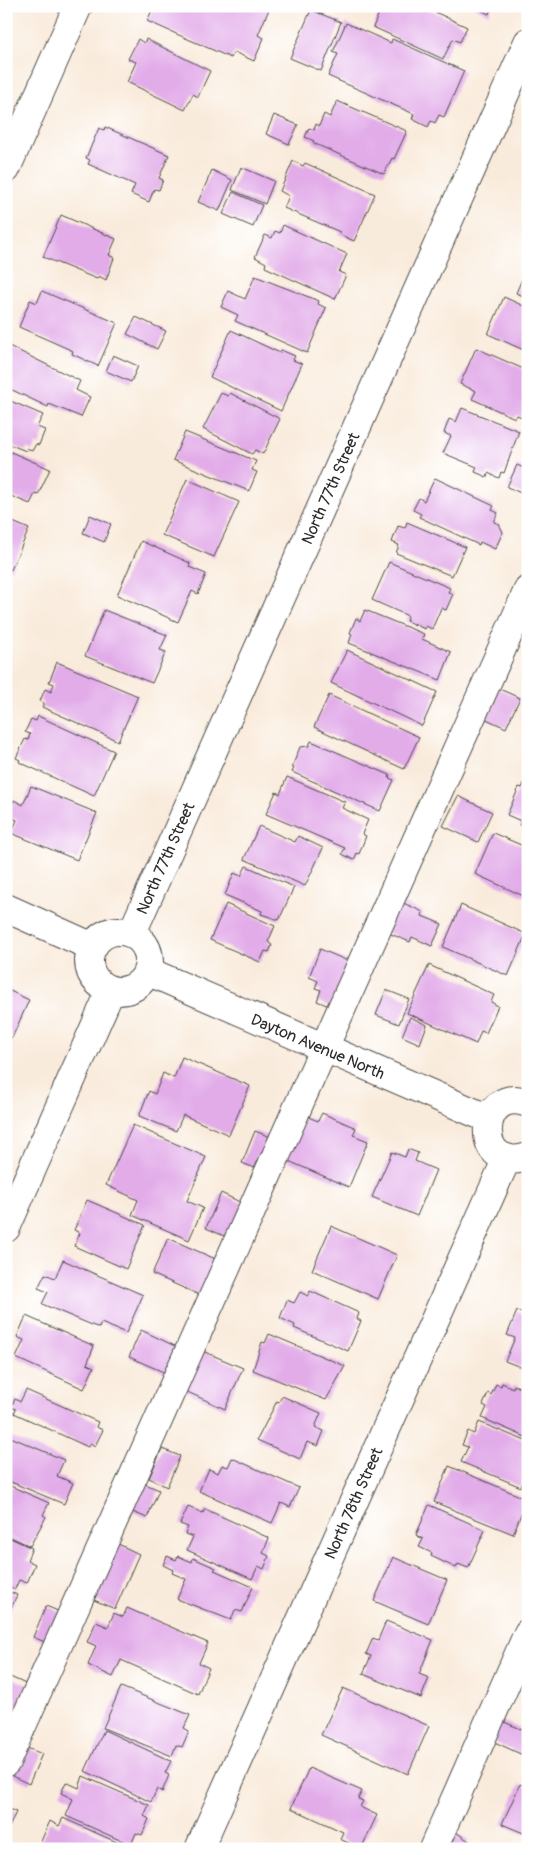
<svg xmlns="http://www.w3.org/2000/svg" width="534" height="1855" font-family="Pangolin,sans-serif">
<rect width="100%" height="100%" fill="#fff"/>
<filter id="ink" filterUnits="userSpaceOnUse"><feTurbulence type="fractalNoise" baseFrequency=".02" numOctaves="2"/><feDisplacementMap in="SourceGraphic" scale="10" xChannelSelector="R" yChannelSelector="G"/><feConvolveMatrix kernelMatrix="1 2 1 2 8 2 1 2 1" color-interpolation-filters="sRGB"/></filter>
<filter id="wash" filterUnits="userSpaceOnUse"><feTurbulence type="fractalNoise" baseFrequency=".0096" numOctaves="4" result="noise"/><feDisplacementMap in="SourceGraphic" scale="20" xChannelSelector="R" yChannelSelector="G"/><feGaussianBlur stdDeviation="1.12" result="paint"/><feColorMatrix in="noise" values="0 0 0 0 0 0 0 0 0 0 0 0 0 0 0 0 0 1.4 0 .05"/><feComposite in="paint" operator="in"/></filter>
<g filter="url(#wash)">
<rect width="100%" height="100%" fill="#f9ebdb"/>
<g id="blocks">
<path fill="#e2ace9" d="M154,6H269L270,7L258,35L264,38L254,61L234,52L231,58L147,21Z
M382,6H422L467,27L460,42L453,39L443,59L373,27Z
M472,6H492L489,14Z
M311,10L341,22L321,71L290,58Z
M346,23L391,43L392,39L464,71L444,117L439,115L435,123L431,121L428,127L412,119L414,114L328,76L338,54L333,52Z
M138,39L144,43L146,39L210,71L198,97L193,94L185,110L127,82L136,62L128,59Z
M337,101L407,131L394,159L392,158L384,174L313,143L314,141L305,137L309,128L314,130L316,124L319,126L324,114L330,117Z
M274,115L298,125L289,144L266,134Z
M105,127L169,155L159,178L163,180L159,190L154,189L149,202L131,194L135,185L88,164L90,160L86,158L99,128L104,130Z
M293,161L303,166L305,163L375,194L354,241L339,234L340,232L284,208L289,196L280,191Z
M241,167L274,181L265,204L232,190Z
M212,170L232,180L219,211L198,202Z
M233,192L262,205L253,227L223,214Z
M61,215L116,239L109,255L114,258L106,280L99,276L97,279L43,257Z
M283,225L347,254L339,272L346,275L335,299L265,267L266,263L255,257L265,235L272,238L275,231L280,233Z
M528,265V298L516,293Z
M255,276L319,301L318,304L326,308L307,353L235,321L238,315L221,307L228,291L245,299Z
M42,291L117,323L98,366L72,354L73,351L19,327L30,300L37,303Z
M504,297L528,308V352L488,334Z
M136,317L166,331L157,349L127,334Z
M231,330L280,353L281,350L295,356L293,360L302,364L281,411L210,377Z
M9,346L80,381L76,390L90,397L81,417L49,404L48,407L6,387V352Z
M476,348L528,371V420L517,415L515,418L472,399L476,391L460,384Z
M113,355L138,366L131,382L106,371Z
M221,393L228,396L230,393L280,419L263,454L255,450L252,454L203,429Z
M6,399L43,415L37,427L45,430L39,445L36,444L32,451L27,448L26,451L6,443Z
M462,408L519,431L504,473L501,472L499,478L488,473L487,477L475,472L477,467L443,453L451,436L444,433L449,419L456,422Z
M185,432L256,461L252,470L257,472L249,491L173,460Z
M11,452L50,469L38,495L35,494L30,504L6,494V453L10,455Z
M517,465L528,470V496L507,487Z
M435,478L494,506L492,510L498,513L494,522L499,524L503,532L495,549L480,542L479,545L419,517L421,514L413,510L419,498L424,501Z
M187,479L239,502L214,557L162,535Z
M90,515L111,524L104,542L83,533Z
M6,519L29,529L11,570L6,568Z
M407,522L465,547L452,576L396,553L399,545L392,542L398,526L405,528Z
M141,541L190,563L189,567L206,574L198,594L192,591L178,622L117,595Z
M389,562L450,588L448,592L453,594L446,610L441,608L432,629L426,626L425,629L406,621L408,616L372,600Z
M104,610L167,635L160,650L166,652L152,683L85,656Z
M365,610L424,634L422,639L451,652L440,680L349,643L352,634L350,633L356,618L360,621Z
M347,650L437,692L422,726L331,683Z
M57,662L138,696L118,741L42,707L44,703L40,701L45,689L51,692L54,684L49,682Z
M497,688L520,698L506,728L484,718Z
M329,695L419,737L404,769L314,727Z
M38,716L114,751L94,796L19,762L20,760L16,758L25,739L28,740L30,734L25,732L31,719L36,721Z
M311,741L390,775L389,778L394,780L380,811L292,772L294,768L292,767L300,747L309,746Z
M528,774V829L519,825L521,821L507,815L519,787L522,788Z
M287,777L345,802L342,808L368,820L362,834L366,836L359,854L357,853L354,860L342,854L345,848L266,814L276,792L280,794Z
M31,786L97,813L77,860L11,833L17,820L7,816L14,800L23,805Z
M458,796L492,812L478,842L443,826Z
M259,826L295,842L298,836L323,848L305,886L244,859Z
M493,833L528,848V898L475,874Z
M246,866L294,887L279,920L261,914L262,911L225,895L234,873L241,876Z
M399,901L423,912L422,916L442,924L432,946L412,937L410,942L386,932Z
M226,904L275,926L268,942L272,945L269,952L265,951L260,962L210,940Z
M461,905L526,934L508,976L443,947Z
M320,949L355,964L336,1009L317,1001L321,990L315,988L318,981L309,977Z
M429,965L494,995L491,1002L498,1006L486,1033L481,1031L476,1044L407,1013Z
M6,989L29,1000L12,1038L6,1035Z
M386,990L409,999L399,1024L376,1015Z
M410,1017L427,1025L420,1044L402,1036Z
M182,1057L250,1086L229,1135L183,1115L176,1131L139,1116L149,1091L155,1094L163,1073L174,1078Z
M322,1113L356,1128L353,1135L368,1141L349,1187L286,1160L306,1116L318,1121Z
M133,1125L206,1157L187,1201L203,1208L189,1240L132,1215L138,1200L106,1185Z
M255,1131L273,1138L260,1170L242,1163Z
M408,1149L418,1153L415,1161L436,1170L417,1216L372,1197L392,1152L405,1157Z
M221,1193L246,1205L231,1239L206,1228Z
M87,1200L145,1225L126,1269L74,1246L80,1233L74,1230Z
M331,1226L397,1255L378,1299L312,1270Z
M168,1238L220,1261L204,1297L152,1274Z
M63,1260L143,1295L126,1333L101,1323L99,1328L42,1304L48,1292L38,1288L45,1274L55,1278Z
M310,1291L359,1313L357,1319L361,1321L348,1351L294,1328L295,1325L280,1318L287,1300L294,1303L300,1292L308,1296Z
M517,1311L528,1316V1370L505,1361L515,1338L507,1335Z
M26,1316L94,1346L87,1364L94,1367L84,1389L16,1358L24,1340L17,1337Z
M141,1330L179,1348L168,1374L129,1357Z
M269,1334L345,1366L326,1400L253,1370L262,1342L265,1343Z
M200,1350L243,1368L225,1409L183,1390Z
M502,1383L513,1388L514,1385L528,1391V1438L482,1418L487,1407L483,1405L488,1393L491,1395L496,1384L501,1386Z
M26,1390L98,1422L96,1427L103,1430L95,1446L90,1443L88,1447L14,1413L16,1409L11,1407L15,1399L20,1402Z
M282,1396L321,1413L315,1427L324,1431L318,1446L307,1442L300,1459L257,1440L277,1401L279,1402Z
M479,1422L528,1442V1470L521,1487L461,1462L468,1447L462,1445L468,1431L474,1434Z
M6,1435L64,1460L57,1476L73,1483L64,1504L6,1480Z
M162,1449L180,1456L167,1487L149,1478Z
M232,1458L299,1488L290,1507L281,1503L272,1523L199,1491L209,1469L218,1473L222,1465L228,1467Z
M449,1466L527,1499L513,1534L434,1502Z
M141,1482L159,1490L147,1518L128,1510Z
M6,1484L49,1503L43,1515L46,1517L30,1546L6,1535Z
M429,1505L485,1530L468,1568L458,1564L456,1568L431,1556L432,1553L419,1547L423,1539L416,1535Z
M188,1507L203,1513L205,1509L269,1538L263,1553L269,1556L264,1569L258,1566L252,1579L187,1550L193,1537L185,1534L188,1527L180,1524Z
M6,1536L32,1548L27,1560L35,1564L27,1583L19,1580L15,1589L6,1585Z
M114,1542L139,1554L115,1609L94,1600L107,1570L103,1568Z
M167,1556L176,1560L178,1556L192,1562L193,1558L216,1568L214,1570L253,1587L242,1612L235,1610L231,1620L177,1599L186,1579L172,1573L173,1570L163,1565Z
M393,1557L447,1580L428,1624L374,1601Z
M6,1590L17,1595L8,1615L6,1614Z
M46,1606L65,1614L52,1645L33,1637Z
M127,1608L208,1643L199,1663L209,1668L198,1694L121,1660L113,1677L88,1665L96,1646L87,1642L96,1622L108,1627L114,1613L123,1617Z
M386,1621L433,1640L419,1674L429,1678L421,1698L363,1674L371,1656L366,1654L373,1638L378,1640Z
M8,1676L28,1685L14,1716L6,1713Z
M121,1687L190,1715L184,1728L189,1731L182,1747L176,1745L172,1756L103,1728Z
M343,1688L429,1726L408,1774L321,1735Z
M497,1719L528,1732L527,1757L488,1739Z
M104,1730L171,1761L165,1773L169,1775L162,1792L157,1789L151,1802L85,1771Z
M25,1747L42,1754L29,1784L12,1776Z
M309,1768L362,1791L358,1799L363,1801L360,1807L377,1815L361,1849L340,1839L343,1832L291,1808Z
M83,1776L149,1805L144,1816L149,1819L142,1835L136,1833L131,1845L66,1816L73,1799L61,1793L66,1782L79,1788Z
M520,1784L528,1788V1835L502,1824Z
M6,1808L16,1812L6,1834Z
M63,1818L132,1849L38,1848L50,1821L59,1826Z
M453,1830L469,1841L463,1849H440Z"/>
</g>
</g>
<g filter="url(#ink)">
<use href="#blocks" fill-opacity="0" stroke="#4a4845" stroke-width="1"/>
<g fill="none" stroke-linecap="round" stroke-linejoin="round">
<defs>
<path id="minor" d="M6,169L78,6
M6,908L93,947
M89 961a30 30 0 1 1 60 0a30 30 0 1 1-60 0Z
M132,933L528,42
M147,971L489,1119
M528,1103C477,1083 472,1175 528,1157
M6,1228L111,990
M6,1762L528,590
M199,1849L507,1158
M433,1849L528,1633"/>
</defs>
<use href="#minor" stroke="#4a4845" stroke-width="30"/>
<use href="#minor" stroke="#fff" stroke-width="28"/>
</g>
</g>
<g text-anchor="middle" stroke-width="4" stroke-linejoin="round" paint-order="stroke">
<g font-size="16" fill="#2b2b2b" stroke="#fff">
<text transform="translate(330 488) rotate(-66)" y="6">North 77th Street</text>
<text transform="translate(165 858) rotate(-66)" y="6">North 77th Street</text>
<text transform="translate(318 1046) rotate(23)" y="6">Dayton Avenue North</text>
<text transform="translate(353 1503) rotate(-66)" y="6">North 78th Street</text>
</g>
</g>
<rect width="534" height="1855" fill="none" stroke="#fff" stroke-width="25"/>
</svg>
